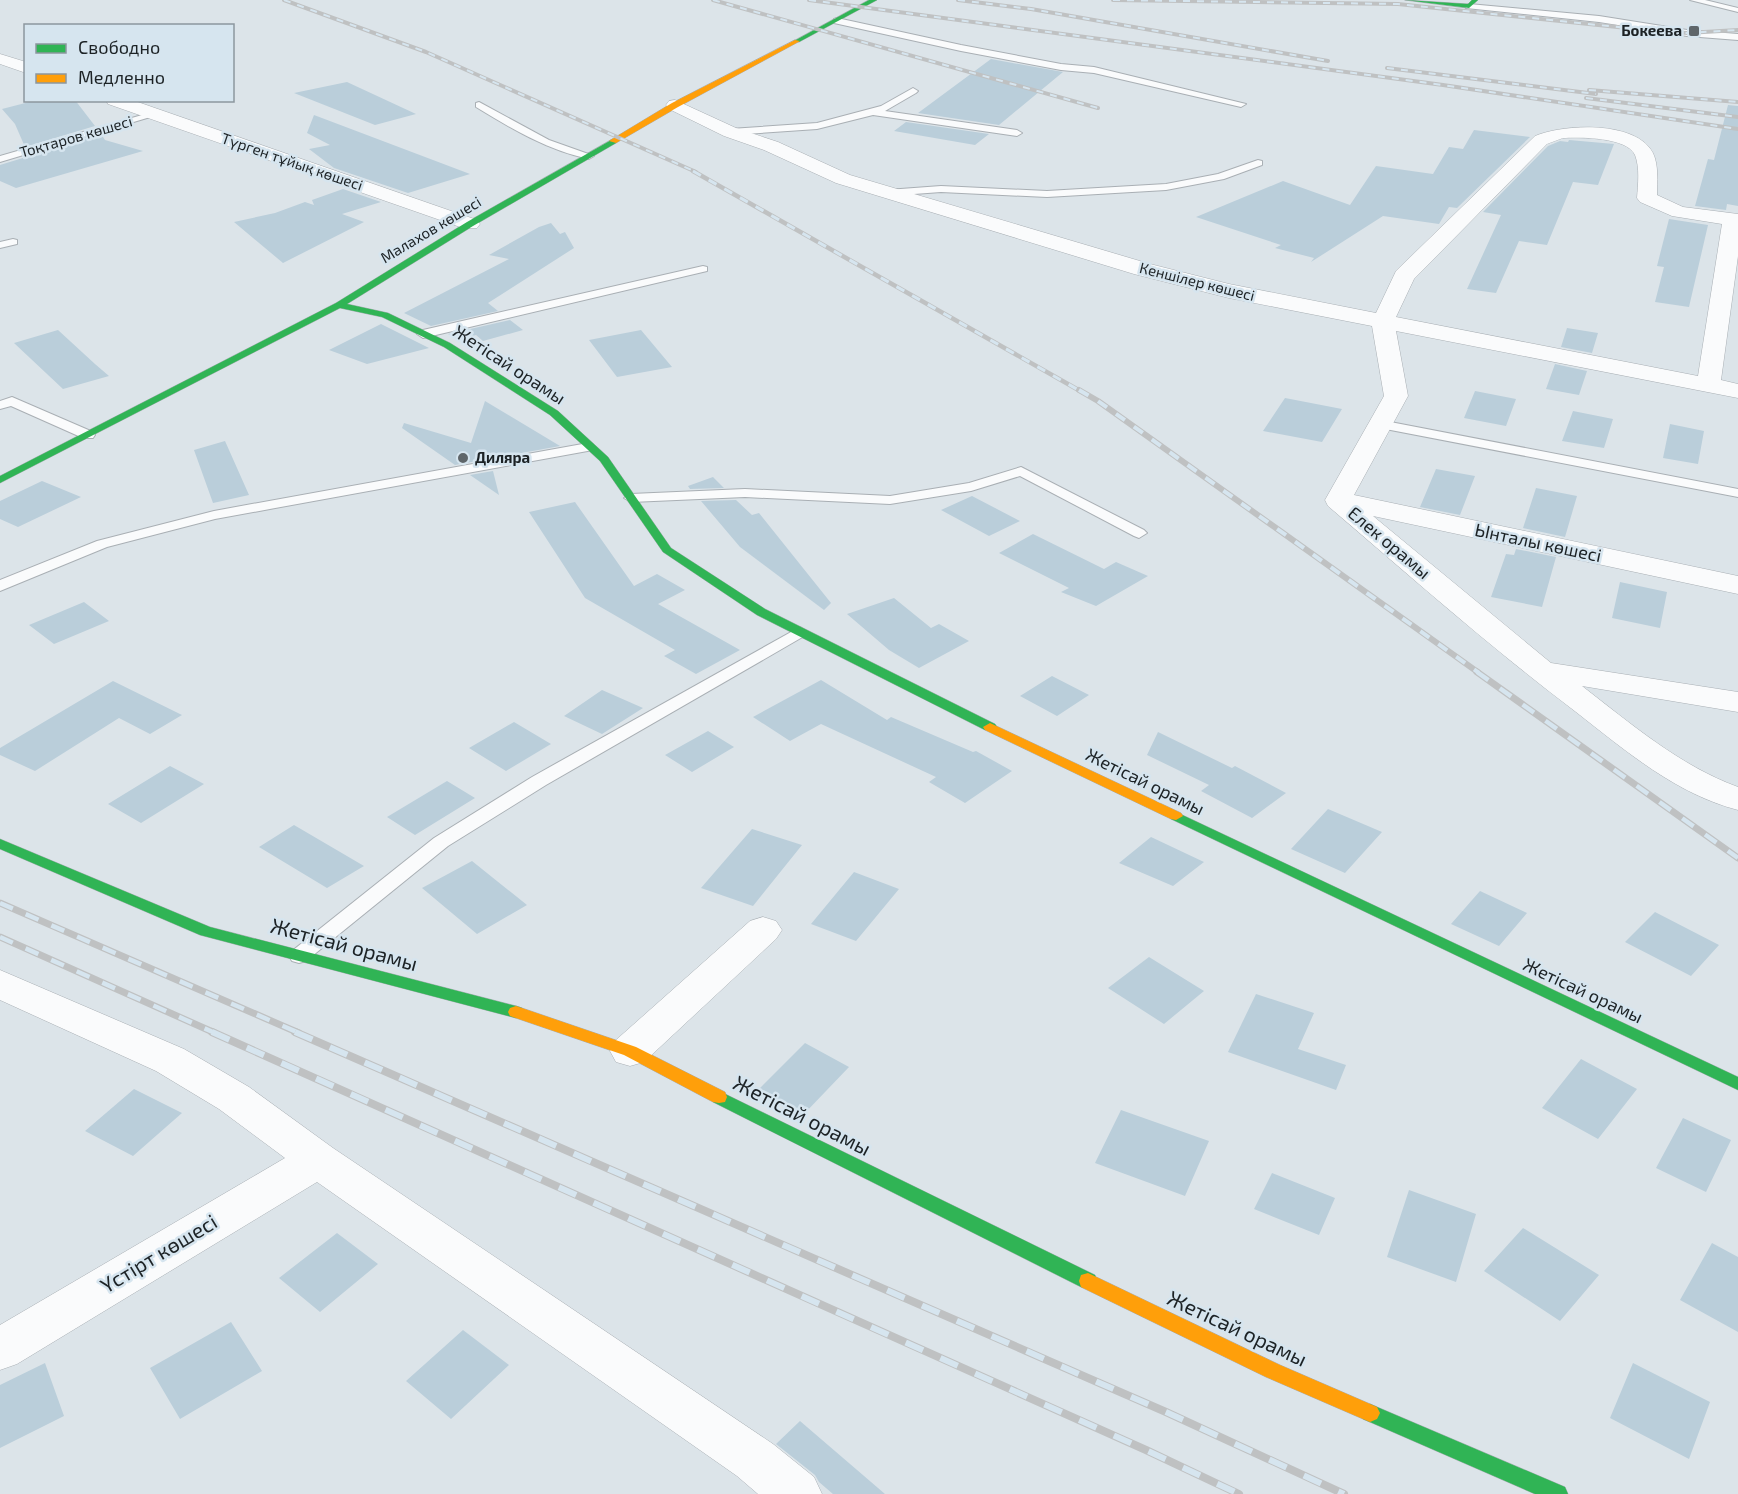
<svg xmlns="http://www.w3.org/2000/svg" width="1738" height="1494" font-family="'Exo 2',sans-serif">
<rect width="100%" height="100%" fill="#dce4e9"/>
<path fill="#baceda" d="M991,59L1063,72L999,125L918,113Z
M347,82L416,114L375,125L294,93Z
M37,100H75L95,126L25,147L15,124L2,109Z
M1728,105L1738,106V206L1727,204L1726,210L1695,206L1708,159L1714,160Z
M314,115L470,174L408,193L334,168L309,149L330,145L307,133Z
M906,122L989,134L975,145L894,131Z
M1474,130L1530,137L1457,208L1449,207L1439,224L1383,216L1311,262L1314,258L1275,248L1281,245L1196,217L1283,181L1350,205L1376,166L1433,174L1449,147L1463,149Z
M101,134L105,140L143,151L16,188L0,181V165Z
M1569,140L1614,144L1598,185L1573,182L1547,245L1519,241L1496,293L1467,289L1501,215L1483,212L1548,146L1560,141L1568,142Z
M343,189L381,202L342,214L364,222L283,263L234,222L275,213L305,202L314,205L312,200Z
M1669,219L1708,225L1689,307L1655,302L1664,267L1657,266Z
M551,223L560,234L565,232L574,248L488,303L498,311L431,326L404,313L509,259L489,255L539,227Z
M510,320L523,330L483,341L476,335L459,340L448,334Z
M381,324L429,348L367,364L329,350Z
M1567,328L1598,333L1592,353L1561,347Z
M58,330L95,364L109,376L63,389L14,343Z
M641,330L672,367L617,377L589,340Z
M1555,364L1587,371L1579,395L1546,389Z
M1475,391L1516,399L1506,426L1464,418Z
M1285,398L1342,409L1322,442L1263,431Z
M485,401L560,446L455,465L402,428L404,423L471,443Z
M1573,411L1613,419L1604,448L1562,441Z
M1670,424L1704,431L1698,464L1663,458Z
M225,441L249,495L213,503L194,450Z
M1436,469L1475,476L1460,515L1420,507Z
M493,471L499,495L470,475Z
M713,477L724,488L690,489L688,486Z
M42,481L81,497L18,527L0,519V501Z
M1536,488L1577,496L1565,537L1523,528Z
M972,496L1020,521L989,536L941,510Z
M736,500L752,515L759,513L831,603L824,610L740,547L701,501Z
M575,502L634,586L657,574L685,590L658,604L740,650L696,674L664,656L675,650L585,598L529,512Z
M1033,534L1104,569L1116,562L1148,576L1096,606L1061,592L1069,588L999,553Z
M1516,549L1556,557L1542,607L1491,597L1506,554L1514,555Z
M1620,582L1667,592L1660,628L1612,618Z
M894,598L931,628L939,624L969,641L919,668L889,650L847,614Z
M84,602L109,621L54,644L29,625Z
M1052,676L1089,695L1057,716L1020,696Z
M821,680L887,720L891,717L973,752L976,751L1012,771L965,803L929,782L936,777L821,724L790,741L753,717Z
M113,681L182,715L150,734L119,718L35,771L0,755V748Z
M602,690L643,708L602,734L564,716Z
M514,722L551,744L506,771L469,748Z
M708,731L734,747L692,772L665,755Z
M1158,732L1232,768L1235,766L1286,793L1252,818L1201,791L1209,785L1147,755Z
M170,766L204,784L141,823L108,804Z
M447,781L475,798L415,835L387,817Z
M1328,809L1382,832L1345,873L1291,849Z
M294,825L364,866L327,888L259,847Z
M752,829L802,845L753,906L701,888Z
M1151,837L1204,862L1173,886L1119,863Z
M472,861L527,905L477,934L422,888Z
M854,872L899,889L856,941L811,924Z
M1480,891L1527,913L1499,946L1451,924Z
M1655,912L1719,945L1691,976L1625,942Z
M1149,957L1204,991L1164,1024L1108,988Z
M1256,994L1314,1013L1298,1049L1346,1065L1336,1090L1228,1052Z
M805,1043L849,1067L803,1115L758,1090Z
M1581,1059L1637,1089L1598,1139L1542,1108Z
M134,1089L182,1113L133,1156L85,1131Z
M1121,1110L1209,1141L1185,1196L1095,1163Z
M1683,1118L1731,1140L1706,1192L1656,1168Z
M1272,1173L1335,1198L1319,1235L1254,1209Z
M1409,1190L1476,1214L1456,1282L1387,1257Z
M1523,1228L1599,1275L1560,1321L1484,1271Z
M337,1233L378,1264L320,1312L279,1278Z
M1712,1243L1738,1257V1332L1680,1300Z
M231,1322L262,1371L180,1419L150,1368Z
M463,1330L509,1365L451,1419L406,1381Z
M45,1363L64,1416L0,1448V1385Z
M1633,1363L1710,1402L1689,1459L1610,1418Z
M800,1421L885,1494H833L819,1482L815,1475L776,1444Z"/>
<g fill="none" stroke-linecap="round" stroke-linejoin="round">
<defs>
<path id="lane" d="M1690,0H1705L1738,8V12Z
M1469,4L1599,16L1687,30L1738,34V40L1687,36L1599,22L1466,8L1465,6Z
M837,18L961,45L1061,64L1094,67L1246,104L1241,107L1094,73L1061,70L961,51L834,23V19Z
M913,88L918,91L916,93L885,111L1017,130L1022,133L1017,136L873,115L817,129L730,135L725,132L730,129L817,123L881,106Z
M479,102L549,140L594,156L589,159C547,150 512,129 476,107V103Z
M149,113L157,115L0,162V156Z
M1258,160L1262,161V165L1224,179L1166,190L1047,197L941,192L887,196L882,193L887,190L941,186L1047,191L1166,184L1218,174Z
M13,239L17,240V244L0,248V242Z
M703,266L707,267V271L423,338L417,334L423,330Z
M12,397L93,432L95,435L93,438H83L11,406L0,409V401Z
M1380,420L1738,489V497L1375,427L1373,424L1375,421Z
M588,443L593,444L595,447L593,450L215,519L107,547L0,591V580L97,541L214,511Z
M1021,467L1144,530L1147,533L1139,538L1134,536L1020,476L971,491L890,504L745,497L631,502L624,498L631,494L745,489L890,496L969,483Z
M800,627L808,632L806,635L546,785L448,846L306,961L299,963L292,961L289,956L292,951L434,838L532,777Z"/>
<path id="street" d="M0,54L26,62V73L0,64Z
M106,100H132L477,220L480,224L477,228H463L108,104Z
M675,100L736,128L778,142L850,175L1150,264L1229,284L1376,313L1396,271L1535,136C1563,124 1636,120 1653,153C1659,166 1657,182 1657,195L1683,207L1738,214V256L1721,380L1738,384V398L1396,331L1408,396L1354,495L1738,576V594L1373,516L1551,663L1738,692V712L1582,686C1630,723 1680,766 1738,787V810C1676,794 1626,751 1576,712C1490,647 1410,576 1328,506L1325,500L1384,396L1372,326L1229,298L1134,274L836,183L764,150L724,136L669,109L666,105L669,101ZM1563,138C1580,137 1627,137 1635,155C1640,168 1638,184 1637,198L1640,202L1672,216L1722,224L1698,376L1396,317L1414,279L1547,144Z
M763,917L776,921L782,930L776,939L644,1062L630,1066L616,1062L610,1051L616,1040L750,921Z
M0,970L184,1049L249,1087L333,1148L773,1444L814,1477L822,1494H758L737,1476L317,1182L17,1364L0,1370V1325L285,1158L219,1109L156,1071L0,1000Z"/>
<path id="fast" d="M869,0H877L799,42L794,41Z
M1405,0L1468,4L1472,0H1478L1469,8Z
M613,139L617,141L616,143L473,226L347,304L388,313L450,343L558,411L608,457L671,548L765,609L995,724L997,727L995,730H985L757,615L663,552L600,461L550,415L444,347L382,317L340,308L0,483V476L336,303L467,222Z
M1176,812L1738,1077V1090L1171,819L1169,816L1171,813Z
M0,839L210,927L516,1006L522,1008L524,1012L522,1016L516,1018L200,935L0,849Z
M719,1091L1095,1275L1097,1281L1095,1287L1088,1289L1081,1287L713,1102L711,1097L713,1092Z
M1370,1404L1565,1487L1568,1494H1535L1363,1419L1360,1413L1363,1407Z"/>
<path id="slow" d="M795,40L800,41L678,107L616,143L609,141L672,103Z
M990,723L1181,813L1183,816L1176,820L1171,819L985,730L983,727Z
M516,1006L636,1047L725,1092L727,1097L725,1102L719,1103L713,1102L624,1055L510,1016L508,1012L510,1008Z
M1088,1273L1280,1365L1377,1407L1380,1413L1377,1419L1370,1422L1363,1419L1266,1377L1081,1287L1079,1281L1081,1275Z"/>
</defs>
<use href="#lane" stroke="#a9afb4" stroke-width="2"/>
<use href="#street" stroke="#a9afb4" stroke-width="1"/>
<use href="#fast" stroke="#a9afb4" stroke-width="1"/>
<use href="#slow" stroke="#a9afb4" stroke-width="1"/>
<use href="#lane" fill="#fafbfc" fill-rule="evenodd"/>
<use href="#street" fill="#fafbfc" fill-rule="evenodd"/>
<use href="#fast" fill="#30b455" fill-rule="evenodd"/>
<use href="#slow" fill="#ff9f0a" fill-rule="evenodd"/>
<defs>
<path id="rail-far4" d="M284,0L426,52L696,172
M713,0L1098,108
M809,0L1443,85L1738,129
M958,0L1031,9L1328,61
M1113,0L1398,4L1646,30L1687,33L1738,30
M1387,68L1596,94
M1589,90L1738,102
M1586,98L1738,117"/>
<path id="rail-far3" d="M693,171L1082,392"/>
<path id="rail-far2" d="M1079,390L1098,401L1479,673"/>
<path id="rail-far1" d="M1477,672L1738,858
M0,903L299,1033
M0,937L215,1033"/>
<path id="rail" d="M212,1032L1146,1450L1239,1494
M295,1032L1166,1412L1344,1494"/>
</defs>
<use href="#rail-far4" stroke="#bfc1c2" stroke-width="4"/>
<use href="#rail-far3" stroke="#bfc1c2" stroke-width="4.5"/>
<use href="#rail-far2" stroke="#bfc1c2" stroke-width="6"/>
<use href="#rail-far1" stroke="#bfc1c2" stroke-width="7"/>
<use href="#rail" stroke="#bfc1c2" stroke-width="8"/>
<use href="#rail-far4" stroke="#d6e5ef" stroke-width="2" stroke-dasharray="7" stroke-linecap="butt"/>
<use href="#rail-far3" stroke="#d6e5ef" stroke-width="3" stroke-dasharray="9" stroke-linecap="butt"/>
<use href="#rail-far2" stroke="#d6e5ef" stroke-width="4" stroke-dasharray="11" stroke-linecap="butt"/>
<use href="#rail-far1" stroke="#d6e5ef" stroke-width="4.5" stroke-dasharray="14" stroke-linecap="butt"/>
<use href="#rail" stroke="#d6e5ef" stroke-width="6" stroke-dasharray="19" stroke-linecap="butt"/>
</g>
<g fill="#5f666a" stroke="#d6e5ef" stroke-width="2">
<rect x="1688" y="25" width="12" height="12" rx="3"/>
<circle cx="463" cy="458" r="6"/>
</g>
<g text-anchor="middle" stroke-width="5" stroke-linejoin="round" paint-order="stroke">
<g font-size="15" font-weight="bold" fill="#1c2225" stroke="#d6e5ef" text-anchor="end">
<text x="1682" y="36">Бокеева</text>
<text x="475" y="463" text-anchor="start">Диляра</text>
</g>
<g font-size="15" fill="#1c2225" stroke="#d6e5ef">
<text transform="translate(76 137) rotate(-16)" y="5">Тоқтаров көшесі</text>
<text transform="translate(292 162) rotate(19)" y="5">Түрген тұйық көшесі</text>
<text transform="translate(431 230) rotate(-31)" y="5">Малахов көшесі</text>
<text transform="translate(1197 282) rotate(14)" y="5">Кеншілер көшесі</text>
</g>
<g font-size="18" fill="#1c2225" stroke="#d6e5ef">
<text transform="translate(509 365) rotate(33)" y="6">Жетісай орамы</text>
<text transform="translate(1389 543) rotate(40)" y="6">Елек орамы</text>
<text transform="translate(1538 543) rotate(12)" y="6">Ынталы көшесі</text>
<text transform="translate(1145 782) rotate(26)" y="6">Жетісай орамы</text>
<text transform="translate(1583 991) rotate(25)" y="6">Жетісай орамы</text>
</g>
<g font-size="21" fill="#1c2225" stroke="#d6e5ef">
<text transform="translate(344 945) rotate(15)" y="7">Жетісай орамы</text>
<text transform="translate(802 1116) rotate(27)" y="7">Жетісай орамы</text>
<text transform="translate(159 1254) rotate(-31)" y="7">Үстірт көшесі</text>
<text transform="translate(1237 1329) rotate(25)" y="7">Жетісай орамы</text>
</g>
</g>
<rect x="24" y="24" width="210" height="78" fill="#d6e5ef" stroke="#8c979e" stroke-width="1.5"/>
<rect x="36" y="44" width="30" height="9" fill="#30b455" stroke="#8c979e" stroke-width="1.5"/>
<text x="78" y="54" font-size="18" fill="#1c2225">Свободно</text>
<rect x="36" y="74" width="30" height="9" fill="#ff9f0a" stroke="#8c979e" stroke-width="1.5"/>
<text x="78" y="84" font-size="18" fill="#1c2225">Медленно</text>
</svg>
